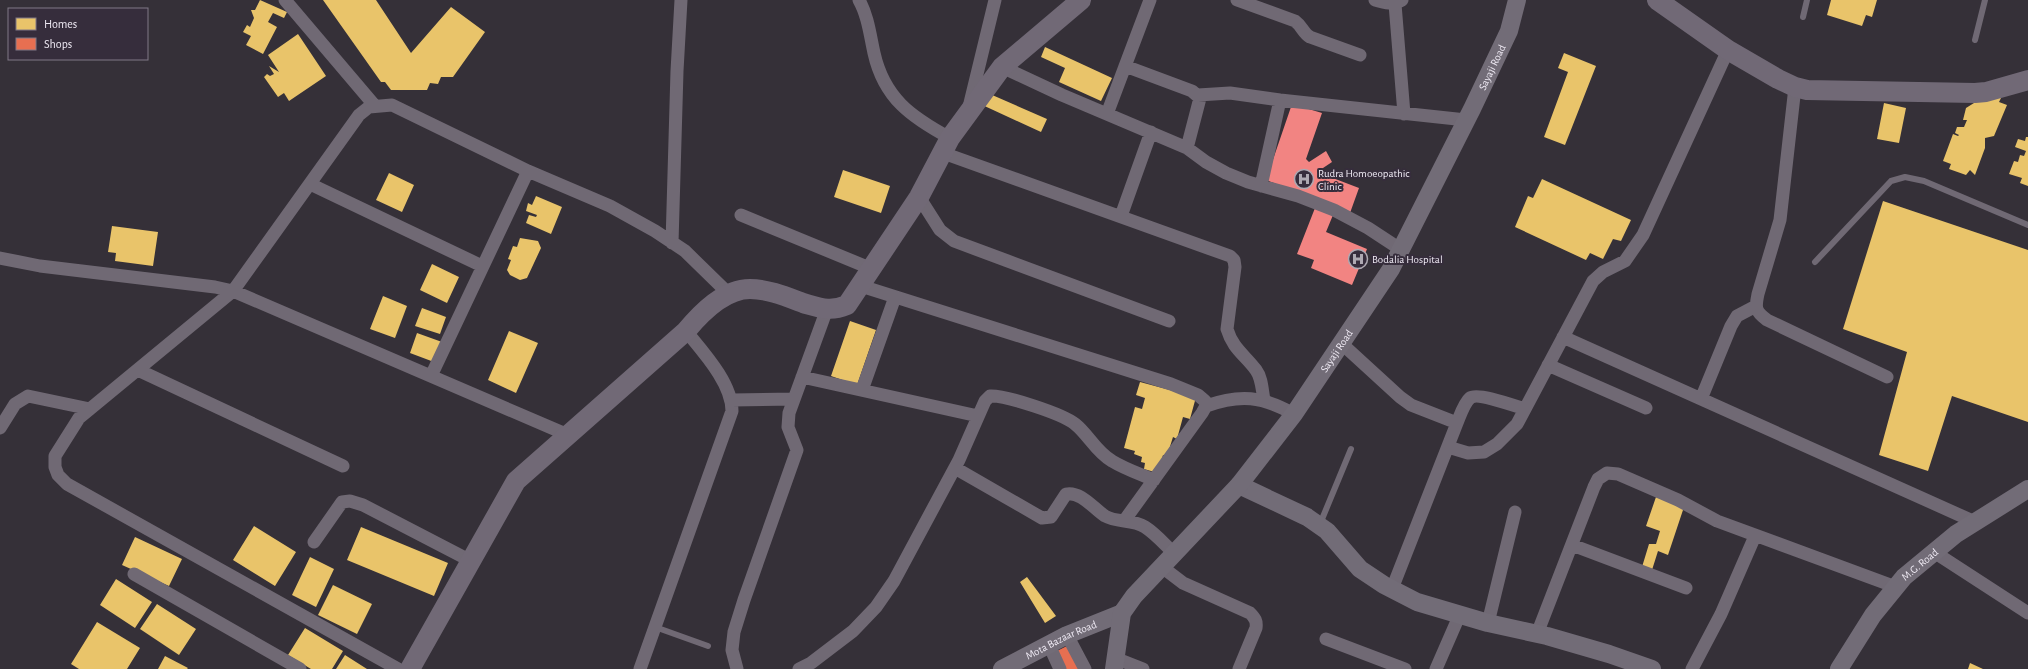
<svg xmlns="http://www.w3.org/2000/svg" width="2028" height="669" font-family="'Alegreya Sans',sans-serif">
<rect width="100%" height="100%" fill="#353038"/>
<path fill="#e9c46a" d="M260,0L287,12L284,18L273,13L268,22L277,27L263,54L246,45L251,36L243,32L247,25L250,27L254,18L251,10H255Z
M323,0H376L411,53L451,7L485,32L453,77H441L438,84L430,83L427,90H391L385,82H381Z
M1831,0H1877L1872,17L1866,15L1862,26L1827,15Z
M298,34L326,76L289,101L284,93L278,97L264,77L267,74L270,76L274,74L269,66L279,72L268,55Z
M1045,47L1112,78L1101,101L1059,82L1065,68L1041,57Z
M1564,53L1596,66L1565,145L1544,137L1568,72L1558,68Z
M983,91L1047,119L1041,132L978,103Z
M1986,92L2001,98L1999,102L2007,105L1994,136L1985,138V148L1975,175L1970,170L1966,175L1949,169L1951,164L1943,161L1953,134L1958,136L1959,135L1955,133L1957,127H1964L1967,120H1963L1966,108L1974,103L1975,93Z
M1884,103L1906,108L1899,143L1877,139Z
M2026,137H2028V186L2020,183L2022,178L2009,174L2014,161L2018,162L2020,155L2024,156L2026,151L2015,147L2018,139L2025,141Z
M843,170L890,186L881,213L834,197Z
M389,173L414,185L402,212L376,200Z
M1542,179L1631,220L1621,241L1613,239L1603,259L1590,253L1586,260L1515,227L1528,196L1533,198Z
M536,196L562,207L551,234L526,223L529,215L536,217L537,215L526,211L528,203L532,205Z
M1883,201L2028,250V422L1952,396L1928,471L1879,455L1907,352L1843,329Z
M112,226L158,232L153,266L115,261L116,253L108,252Z
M520,238L538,241L541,248L527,278L520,280L510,275L507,270L511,260L508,259L513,246L517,247Z
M432,264L459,277L447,303L420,290Z
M383,296L407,306L395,338L370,329Z
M422,308L446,317L440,334L415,326Z
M850,321L876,330L857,385L831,376Z
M509,331L538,343L516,393L488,380Z
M417,333L442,342L434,362L410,353Z
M1140,382L1196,397L1190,419L1183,417L1177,439L1173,437L1167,456L1163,455L1158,473L1144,469L1145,463L1141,462L1142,457L1134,454L1135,451L1124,448L1135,407L1142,409L1145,398L1136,395Z
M1656,497L1684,507L1668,555L1658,551L1652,570L1642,567L1649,544H1656L1660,531L1646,526Z
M254,526L296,552L275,586L233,560Z
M361,527L448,563L434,596L347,560Z
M135,537L182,559L169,586L122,565Z
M310,557L334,569L316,607L292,595Z
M1027,577L1056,616L1045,623L1020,582Z
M116,579L152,602L135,628L100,605Z
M333,585L372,604L357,634L318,615Z
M157,604L196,629L179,655L140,629Z
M97,622L140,648L127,669H79L71,664Z
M305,628L343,651L332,669H311L288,655Z
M345,655L367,669H336Z
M165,656L188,668L187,669H158Z
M1970,663L1983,669H1968Z"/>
<path fill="#e76f51" d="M1069,645L1082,669H1064L1055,652Z"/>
<path fill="#f28482" d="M1292,104L1322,113L1306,159L1309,162L1326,151L1332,162L1317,172L1359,188L1350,213L1266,180Z
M1315,208L1333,215L1326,232L1367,249L1352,285L1311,268L1314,260L1297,254Z"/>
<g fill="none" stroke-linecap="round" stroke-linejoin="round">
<path stroke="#706974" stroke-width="6" d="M1803,17L1807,0
M1975,40L1985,0
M1815,262L1891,181L1905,177L1924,181L2028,225
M1320,524L1351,449
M655,627L708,646"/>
<path stroke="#706974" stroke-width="13" d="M285,0L375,106
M859,0C868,16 870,35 874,53C884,98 911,117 950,138
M1237,0L1295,21C1302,26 1303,33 1310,37L1360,55
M1375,0C1385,3 1393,5 1402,0
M1395,4L1404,114
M1125,66L1192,91L1200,98L1187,148
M1002,67L1062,95L1187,148L1206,162L1226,173L1248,182L1298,196L1334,210L1368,228L1400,249
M1795,87L1780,220L1758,294C1755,308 1755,311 1767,320L1887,377
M1198,95L1230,93L1280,100L1466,120
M969,107L995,0
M1107,114L1150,0
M943,153L1230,256L1234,260L1235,267L1227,329C1233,349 1244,354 1256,370C1262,378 1262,390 1264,400
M310,184L482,266
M1261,186L1280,100
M919,197L940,230L954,241L1169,321
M741,215L872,269
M1121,216L1151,132
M672,243L677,71L681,0
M0,258L40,266L215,287L233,291L568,435
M861,286L1171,384L1198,395L1205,401L1206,406L1202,413L1124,521
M1563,337L1975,522
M1341,343L1400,397L1411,405L1457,423
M1548,365L1646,408
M138,370L343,466
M431,376L528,171
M802,377L978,416
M862,390L895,297
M1701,399L1731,326L1737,316L1756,306
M732,400L794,399
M1206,406C1240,394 1262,396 1294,414
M0,428L15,404L28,396L90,409
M1448,447L1468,453L1484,452L1497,444L1517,424L1593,281L1603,272L1625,261L1643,235L1728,50
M955,468L1042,518L1051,517L1066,494C1081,491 1094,509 1105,516C1117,523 1133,519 1145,527C1156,534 1165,545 1175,554
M314,542L342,502L350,501L363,505L471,561
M1572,545L1686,588
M1934,552L2028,613
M1162,567L1183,583L1250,613C1255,618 1257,621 1256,628L1239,669
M134,574L300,669
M1392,589L1457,423C1460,416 1464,403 1470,398C1477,392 1515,406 1525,409
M1488,623L1515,512
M1537,634L1594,487L1598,479L1607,473L1618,474L1678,500L1717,521L1896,587
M1067,635L1085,669
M1326,639L1405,669
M1049,645L1060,669
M1115,658L1143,669
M398,669L67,484L58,475L55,467V456L79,418L233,291L359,115L369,107L392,105L528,171L610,206L655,231L685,251L729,294
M640,669L732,411C732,383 703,352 686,331
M737,669L732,650L734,632L744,600L797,450L788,427L789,413L827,309
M799,669L811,663L853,631L876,607L894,581L959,460L985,401L990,396C1005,395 1063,414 1075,424C1088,434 1096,452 1112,461C1125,469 1140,474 1154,480
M1436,669L1460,614
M1692,669L1721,614L1755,536"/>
<g stroke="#726c77" stroke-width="18">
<path d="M1239,485L1307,517L1327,531L1360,569L1384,585L1417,602L1488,623L1547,636L1609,654L1652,669"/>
<path id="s1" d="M1002,669L1067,635L1122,613"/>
<path id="s2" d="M1114,669L1122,613L1134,596L1239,485L1294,414L1391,269L1472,109L1509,31L1517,0"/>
<path id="s3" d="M1839,669L1873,615L1904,577L1956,534L2028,489"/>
</g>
<path stroke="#716976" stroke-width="20" d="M1657,0L1728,50L1778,79L1795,87L1807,90L1975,93L1986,92L2028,80
M410,669L516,481L686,331C701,313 724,289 750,289C768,289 787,297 803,303C821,308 830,312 847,305L919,197L950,138L1002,67L1081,0"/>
</g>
<defs>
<symbol id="hospital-ring" viewBox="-11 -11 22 22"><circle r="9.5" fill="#362d3c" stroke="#aea9b2" stroke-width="1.5"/><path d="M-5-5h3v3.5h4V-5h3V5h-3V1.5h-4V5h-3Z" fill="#aea9b2"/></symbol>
</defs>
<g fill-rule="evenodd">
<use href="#hospital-ring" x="1293" y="168" width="22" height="22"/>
<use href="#hospital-ring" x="1347" y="248" width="22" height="22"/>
</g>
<g text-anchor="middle" stroke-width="4" stroke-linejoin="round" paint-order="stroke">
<g font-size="11" fill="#efeaf4" stroke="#362d3c">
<text dy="4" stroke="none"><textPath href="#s2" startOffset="720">Sayaji Road</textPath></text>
<text dy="4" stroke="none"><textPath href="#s2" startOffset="396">Sayaji Road</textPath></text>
<text dy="4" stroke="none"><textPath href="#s3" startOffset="133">M.G. Road</textPath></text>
<text dy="4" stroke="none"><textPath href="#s1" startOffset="66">Mota Bazaar Road</textPath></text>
</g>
<g font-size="11" fill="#efeaf4" stroke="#362d3c" text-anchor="start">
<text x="1318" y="177">Rudra Homoeopathic<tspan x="1318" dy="13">Clinic</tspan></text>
<text x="1372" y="263">Bodalia Hospital</text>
</g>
</g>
<rect x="8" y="8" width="140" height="52" fill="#362d3c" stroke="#807986"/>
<rect x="16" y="18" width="20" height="12" fill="#e9c46a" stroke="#807986"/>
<text x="44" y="28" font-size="12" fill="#efeaf4">Homes</text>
<rect x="16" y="38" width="20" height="12" fill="#e76f51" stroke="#807986"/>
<text x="44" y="48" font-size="12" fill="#efeaf4">Shops</text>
</svg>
